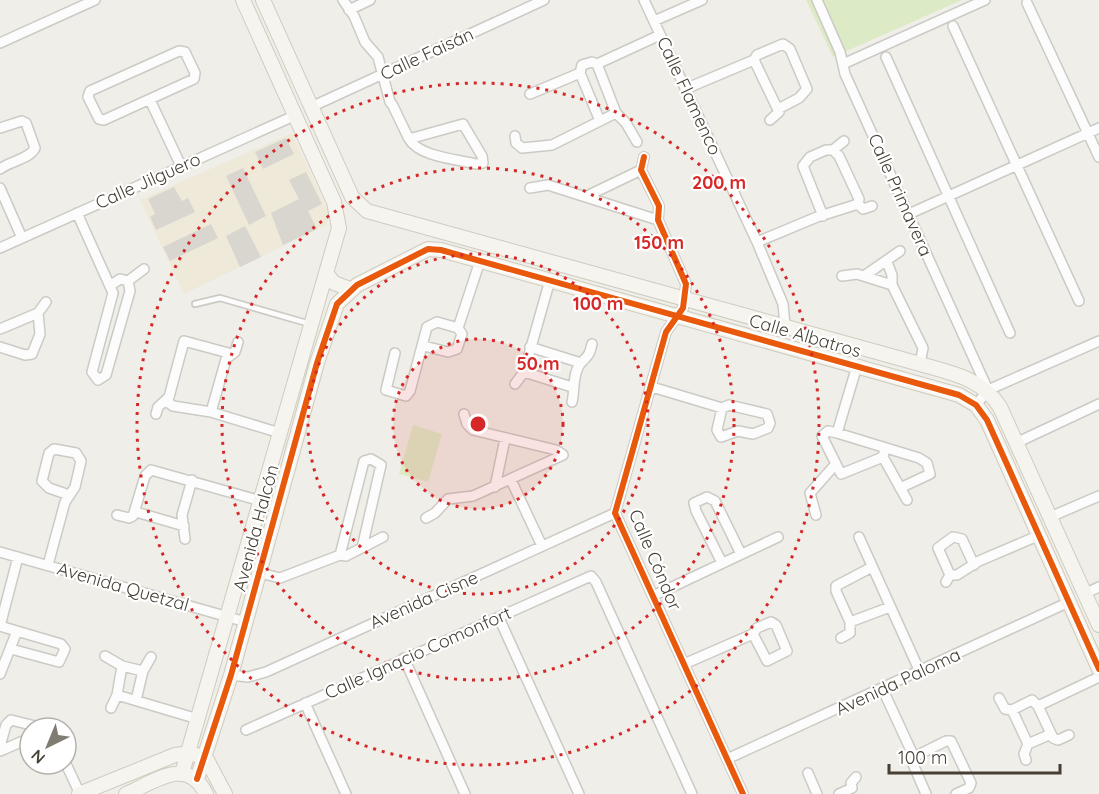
<svg xmlns="http://www.w3.org/2000/svg" width="1099" height="794" font-family="Quicksand,sans-serif">
<rect width="100%" height="100%" fill="#f0eee8"/>
<path fill="#eee9d9" d="M292,133L328,211L326,225L184,294L140,200Z"/>
<path fill="#dcebc6" d="M806,0H962L833,57Z
M413,425L442,434L428,482L399,474Z"/>
<path fill="#d9d6d0" d="M286,138L294,154L263,169L255,152Z
M243,168L266,216L249,225L226,176Z
M306,172L322,204L308,211L317,229L283,245L271,213L299,199L289,180Z
M174,187L182,201L188,198L195,212L156,230L150,217L155,214L148,199Z
M211,224L218,238L170,261L163,247Z
M245,226L261,257L240,267L226,236Z"/>
<g fill="none" stroke-linecap="round" stroke-linejoin="round">
<defs>
<path id="lane" d="M195,304L220,298L310,324"/>
<path id="street" d="M343,0L354,16L365,42L378,57L390,102L392,104L409,139C420,157 456,159 476,164L483,163L482,156L463,124L409,139
M644,0L757,242L783,304L785,325
M817,0L840,52L845,74L988,390
M1027,3L1099,157
M349,10L370,0
M654,21L702,0
M953,26L1079,301
M0,43L95,0
M179,51L185,52L195,73L194,79L104,120L99,119L88,97L90,91Z
M886,57L1010,333
M754,60L779,112L770,120
M597,64L660,35
M843,64L985,0
M685,89L754,60L757,55L783,44L790,49L807,89L799,98L778,109
M530,94L580,73
M150,100L181,166
M311,107L544,0
M600,121L580,73L582,65L592,62L597,64L616,113L626,123L637,142
M0,128L22,121L26,123L35,148C30,159 10,161 0,169
M515,136L516,143L522,148L552,145L616,113
M833,150L844,141
M644,157L641,170L659,206L658,220L686,284L683,308L666,332L615,513L743,794
M0,188L22,238
M530,188L548,185L658,220
M587,196L641,170
M77,213L113,293L92,372L98,380L106,375L130,291L128,281
M909,214L1099,128
M823,216L803,166L810,157L826,150H833L839,156L859,199L858,204L863,209L872,206
M757,242L817,217L858,204
M0,248L296,115
M887,262L892,275V285L923,348L920,364
M842,276L857,274L892,285
M864,276L900,251
M111,285L120,279L128,281L144,269
M0,329L38,313L46,302
M424,346L448,352L457,349L462,334L458,328L480,261
M0,347L25,355L32,354L40,334L38,313
M530,347L581,363
M395,353L386,390L406,396L410,391L427,327L437,322L458,328
M524,372L572,387
M515,384L524,372L550,280
M652,387L722,408L729,405L767,414L770,423L768,428L753,434L738,431L721,437L717,430L722,408
M166,401L173,406L211,412L280,433
M572,402C575,391 572,375 580,364C587,356 589,357 592,344
M976,405L988,390L1099,341
M211,412L226,359L235,352L238,342
M156,414L158,407L169,397L184,341L232,354
M837,433L857,366
M1016,443L1099,404
M885,448L883,457L841,474L822,436L828,431L837,433L919,458L927,463L930,474L900,488
M883,457L907,500
M511,480L542,546
M495,487L505,439
M136,512L184,526
M117,515L129,518L133,516L145,476L151,470L261,501
M816,515L810,493L835,465
M1050,517L1099,496
M426,518L435,513L448,499L473,496L563,455L556,450L473,430L467,424L464,414
M859,537L920,672
M185,539L182,515L192,480
M0,552L246,622
M340,555L364,461L371,459L381,465L362,548
M722,563L696,511L694,503L707,497L715,501L741,554
M48,565L65,502L75,487L81,461L76,453L54,449L49,453L42,481L49,488L69,495
M260,573L280,578L340,555L346,556L383,537
M950,575L938,548L953,537L962,539L974,565
M946,582L950,575H957L979,561L1040,535
M1084,594L1099,587
M653,596L778,537
M499,618L579,794
M850,622L890,607
M0,626L61,644L65,649L59,662L11,649
M0,626L18,557
M841,638L850,633V622L836,591V586L872,567
M105,656L122,666L117,695L111,708
M404,658L465,794
M684,664L753,634L757,628L771,622L776,625L787,651L767,661L753,634
M122,666L143,671
M0,674L17,631
M231,675L248,677L266,672L615,513
M883,690L914,757L913,764L926,794
M117,695L198,719
M999,698L1005,709L1012,710L1028,744
M136,700L143,671L151,657
M305,703L346,794
M1038,706L1053,738L1058,740L1069,735
M1012,710L1032,700L1038,706L1099,677
M246,730L591,576L596,582L692,794
M3,750L1,743L6,725L11,720L43,728
M0,751L30,738
M914,757L946,741H951L971,783L969,788L956,794
M727,759L1069,602
M1026,760L1024,754L1028,744L1051,734
M66,764L80,794
M808,773L817,794
M852,788L851,783L856,777
M839,794L852,788"/>
<path id="secondary" d="M263,0L352,197L367,211L920,364C951,373 982,378 1000,407L1099,625
M326,273L334,283L350,289
M182,773L339,228L334,202L243,0
M197,779L231,675L317,363L337,304L357,285L428,249L441,250L959,395L976,405L987,420L1099,669
M79,794L175,755L192,753L207,760L225,794
M126,794C154,782 188,755 206,794"/>
</defs>
<use href="#lane" stroke="#cccac4" stroke-width="8"/>
<use href="#street" stroke="#cccac4" stroke-width="12"/>
<use href="#secondary" stroke="#cfcbbe" stroke-width="16"/>
<use href="#lane" stroke="#fdfcfc" stroke-width="4.5"/>
<use href="#street" stroke="#fdfcfc" stroke-width="9"/>
<use href="#secondary" stroke="#f6f4ee" stroke-width="14"/>
<defs>
<path id="cycleway" d="M644,157L641,170L659,206L658,220L686,284L683,308L666,332L615,513L743,794
M197,779L231,675L317,363L337,304L357,285L428,249L441,250L959,395L976,405L987,420L1099,669"/>
</defs>
<use href="#cycleway" stroke="#fff" stroke-width="10"/>
<use href="#cycleway" stroke="#e8590c" stroke-width="6"/>
</g>
<circle cx="478" cy="424" r="85" fill="#d62828" fill-opacity=".12"/>
<g fill="none" stroke="#d62828" stroke-width="3" stroke-dasharray="3 6">
<circle cx="478" cy="424" r="85"/>
<circle cx="478" cy="424" r="170"/>
<circle cx="478" cy="424" r="256"/>
<circle cx="478" cy="424" r="341"/>
</g>
<g text-anchor="middle" stroke-width="4.5" stroke-linejoin="round" paint-order="stroke">
<g font-size="18" fill="#453f34" stroke="#fff">
<text transform="translate(427 54) rotate(-25)" y="6">Calle Faisán</text>
<text transform="translate(689 96) rotate(65)" y="6">Calle Flamenco</text>
<text transform="translate(148 181) rotate(-24)" y="6">Calle Jilguero</text>
<text transform="translate(900 195) rotate(66)" y="6">Calle Primavera</text>
<text transform="translate(805 336) rotate(16)" y="6">Calle Albatros</text>
<text transform="translate(256 528) rotate(-75)" y="6">Avenida Halcón</text>
<text transform="translate(655 560) rotate(67)" y="6">Calle Cóndor</text>
<text transform="translate(123 587) rotate(16)" y="6">Avenida Quetzal</text>
<text transform="translate(424 600) rotate(-24)" y="6">Avenida Cisne</text>
<text transform="translate(418 653) rotate(-24)" y="6">Calle Ignacio Comonfort</text>
<text transform="translate(898 682) rotate(-25)" y="6">Avenida Paloma</text>
</g>
</g>
<circle cx="478" cy="424" r="9" fill="#d62828" stroke="#fff" stroke-width="3"/>
<g font-size="18" text-anchor="middle" font-weight="bold" fill="#d62828" stroke="#fff" stroke-width="4.5" stroke-linejoin="round" paint-order="stroke">
<text x="719" y="189">200 m</text>
<text x="659" y="249">150 m</text>
<text x="598" y="310">100 m</text>
<text x="538" y="370">50 m</text>
</g>
<g transform="translate(48 746) rotate(223)"><circle r="28" fill="#ffffff" stroke="#b5b2ae" stroke-width="1.5"/>
<path d="M0-4.5L10 22L0 15L-10 22Z" fill="#817c73"/>
<text y="-9" font-size="16" font-weight="bold" text-anchor="middle" fill="#453f34">N</text>
</g>
<path d="M889 764v9h171v-9" fill="none" stroke="#453f34" stroke-width="3"/>
<text x="898" y="764" font-size="18" fill="#453f34" stroke="#ffffff" stroke-width="4.5" paint-order="stroke">100 m</text>
</svg>
